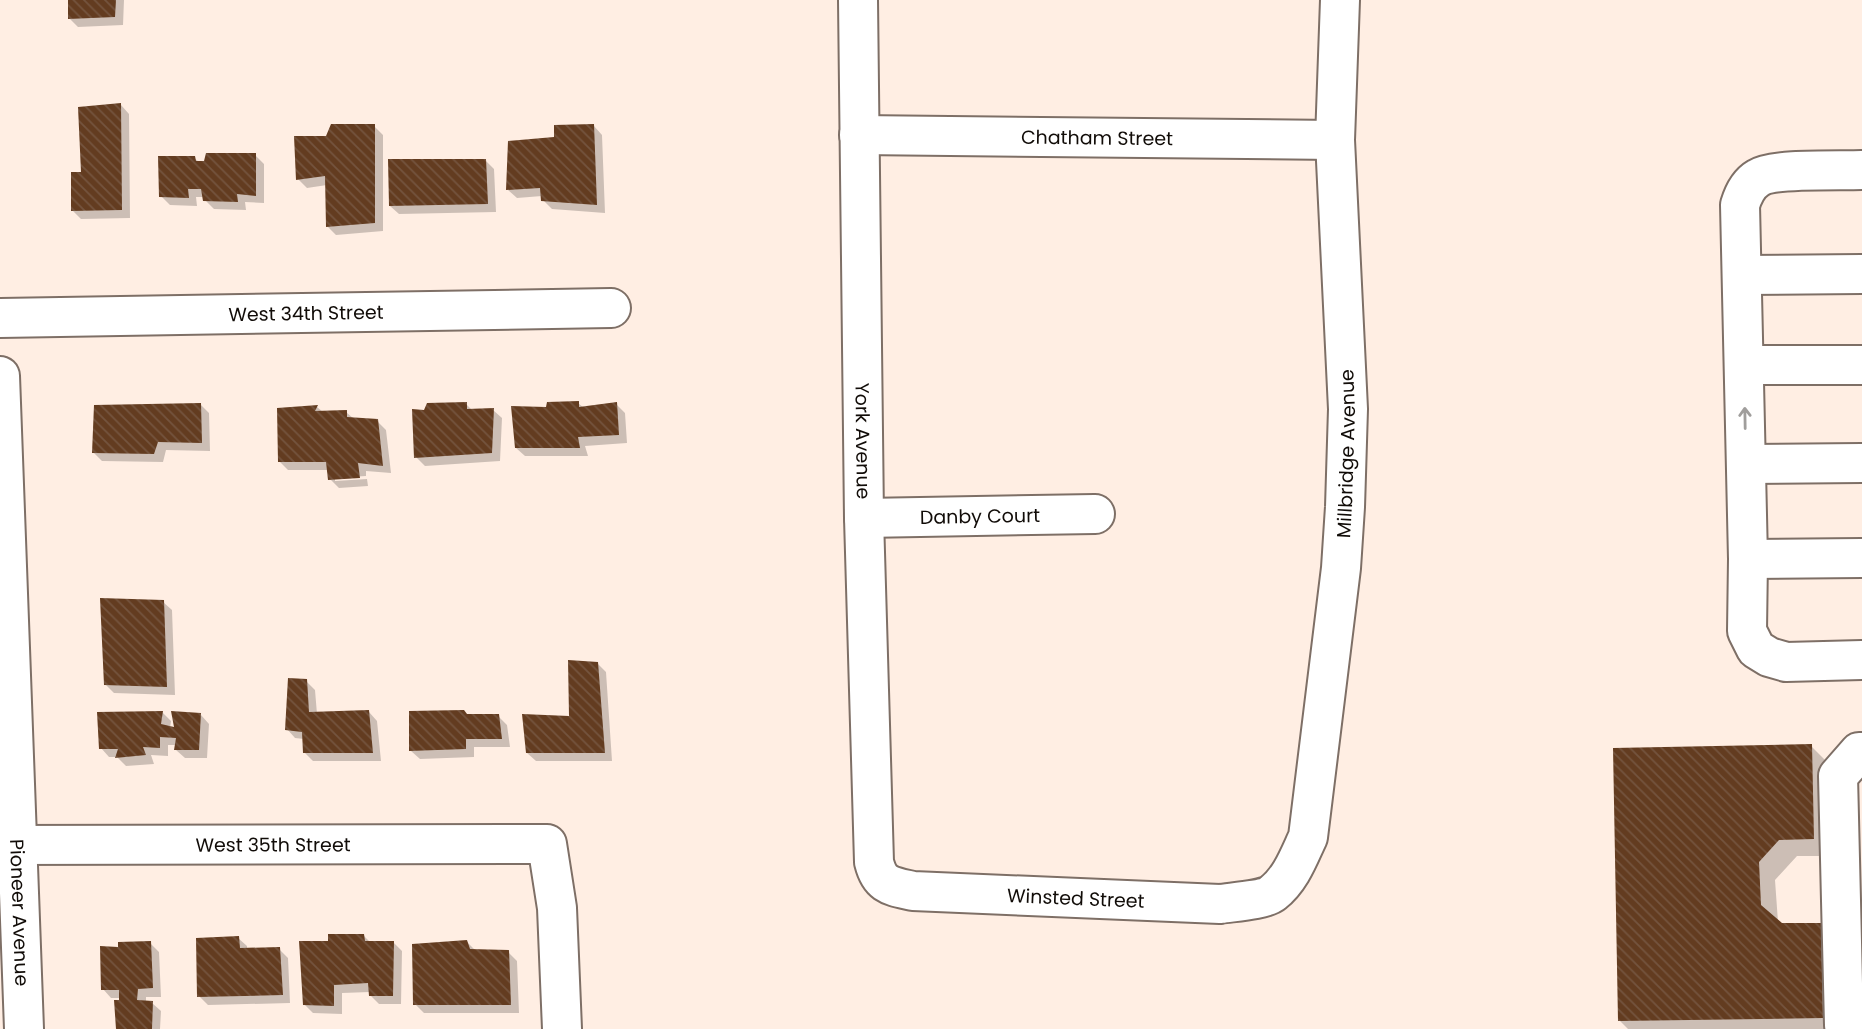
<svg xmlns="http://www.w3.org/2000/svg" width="1862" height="1029" font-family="Poppins,sans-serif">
<defs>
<pattern id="building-back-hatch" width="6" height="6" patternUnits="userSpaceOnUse" patternTransform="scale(1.75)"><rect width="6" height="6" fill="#633c20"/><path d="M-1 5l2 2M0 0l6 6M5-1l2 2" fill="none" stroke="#74543e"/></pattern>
</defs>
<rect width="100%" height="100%" fill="#ffeee3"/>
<path fill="#0003" d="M69,0H124L123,25L78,27L69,18Z
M121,105L129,114L130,218L81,219L72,210L83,174Z
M374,126L383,135V231L336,235L327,226V185L307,188L298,179L327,137Z
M594,126L602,135L605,213L552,209L543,200L542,196L517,198L508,190L555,138Z
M255,155L264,164V203L245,202L246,210L214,209L205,200L204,197H196L197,206L170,205L161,196L194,158L199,162Z
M485,160L494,169L496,212L399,214L390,206Z
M578,403L584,408L616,404L625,413L627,443L585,446L588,456H525L516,448Z
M200,404L209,413L210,451L166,450L163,462L102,461L93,452Z
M466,404L473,411L493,410L502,418L500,461L425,466L416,457Z
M317,407L323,412H346L354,419L377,421L386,430L391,473L366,471V476L335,478V481L367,479L368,486L339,488L330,479L329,470H288L280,462L279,410Z
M163,602L172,610L175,695L114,693L105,684Z
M597,663L606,672L612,761H536L527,753L571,718Z
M306,681L315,690L317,714L369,712L377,721L381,761H313L304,752V739L295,738L287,729Z
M162,712L171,721L170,728L176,729L201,715L209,724L207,758H185L176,750L177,745H168V756L151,755L154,764L126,766L117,757H109L101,748Z
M498,716L507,725L510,747H474V757L420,759L411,751Z
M1811,746L1828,763L1830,856H1797L1775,880L1778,922L1781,925H1820L1837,942L1839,1029H1628L1620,1021Z
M364,936L370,942H393L402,951L401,1004H379L371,996L370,992L342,993V1014L313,1013L304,1004L330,942Z
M238,938L247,946V950L279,949L288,958L290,1003L208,1005L199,996Z
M467,942L476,951L508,952L517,961L519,1013H424L415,1004Z
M150,943L159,952L161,997H146V1002L152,1003L161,1011L160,1029H117L121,998H111L103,989L120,949Z"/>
<path fill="url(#building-back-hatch)" d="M68,0H116L115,17L68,19Z
M121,103L122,210L71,211V172H81L78,107Z
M331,124H375V223L326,227L325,176L296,180L294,136H326Z
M594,124L597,205L541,201L540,188L506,190L508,141L554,137V125Z
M206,153H256V196L237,194L238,202L203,201L201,189H188L189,198L159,197L158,156H195L196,161H204Z
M388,159H486L488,204L389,206Z
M579,401V407L617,402L619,435L578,437L580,448H515L511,406L546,407L547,402Z
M467,402V409L494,408L492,453L414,458L412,409L424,410L427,403Z
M201,403L202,443L158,442L154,454L92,453L94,405Z
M318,405L315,411L347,410V417L378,419L383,466L358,463L360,478L328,480L326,462H278L277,408Z
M100,598L164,600L167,687L104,685Z
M568,660L598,662L605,753H526L522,714L569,716Z
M288,678L307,679L309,712L369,710L373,753H303L302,732L285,730Z
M464,710L467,714H499L502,739H466V749L409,751V711Z
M163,711L161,724L174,727L171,711L201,713L199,750H174L176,738L160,737V748L143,747L146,755L115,758L118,749H99L97,712Z
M1812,744L1814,839L1779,840L1759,862L1761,905L1782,923H1821L1823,1018L1618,1021L1613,748Z
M328,934H364L365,941H394L393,996H369L368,983L334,985V1006L303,1005L299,941H328Z
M239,936L240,948L280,947L283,995L197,997L196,938Z
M467,940L470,949L509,950L511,1005H413L412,944Z
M151,941L153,988L138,989L137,1000L153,1001L152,1029H116L114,1000H119V990H101L100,946L118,947V942Z"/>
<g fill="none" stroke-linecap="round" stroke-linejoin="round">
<defs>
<g id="minor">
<path id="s1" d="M858,0L864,518L874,862C880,886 891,886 913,891L1220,904C1232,902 1265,900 1273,893C1291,879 1299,856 1308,837L1341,568L1345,507L1348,409L1335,140L1340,0"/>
<path id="s2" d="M859,135L1335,140"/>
<path d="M1862,170C1840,171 1773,168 1758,178C1748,184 1743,195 1740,205L1748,559L1747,631L1756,649L1769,657L1786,662L1862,660"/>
<path d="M1742,275L1862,274"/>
<path id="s3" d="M0,318L611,308"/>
<path d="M1744,365H1862"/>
<path id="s4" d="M0,376L24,1029"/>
<path d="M1746,464L1862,463"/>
<path id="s5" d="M864,518L1095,514"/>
<path d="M1748,559L1862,558"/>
<path id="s6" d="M0,845L547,844L557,908L562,1029"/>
<path d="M1847,1029L1844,1025L1838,776L1859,752H1862"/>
</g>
</defs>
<use href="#minor" stroke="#7e6f66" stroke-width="42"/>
<use href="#minor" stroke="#fff" stroke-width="38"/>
</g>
<defs><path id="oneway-shaft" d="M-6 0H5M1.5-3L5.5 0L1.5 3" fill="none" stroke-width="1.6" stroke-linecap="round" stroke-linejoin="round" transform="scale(1.75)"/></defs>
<use stroke="#a09e9c" href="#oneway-shaft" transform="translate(1745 418) rotate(-91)"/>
<g text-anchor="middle" stroke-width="7" stroke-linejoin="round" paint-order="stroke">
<g font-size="19" fill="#110c08" stroke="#fff">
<text dy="7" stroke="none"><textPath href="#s2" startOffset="238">Chatham Street</textPath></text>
<text dy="7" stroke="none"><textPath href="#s3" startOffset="306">West 34th Street</textPath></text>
<text dy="7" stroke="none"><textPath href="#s1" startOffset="441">York Avenue</textPath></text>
<text dy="7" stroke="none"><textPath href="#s1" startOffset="1729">Millbridge Avenue</textPath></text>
<text dy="7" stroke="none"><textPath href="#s5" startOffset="116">Danby Court</textPath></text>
<text dy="7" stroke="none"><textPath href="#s6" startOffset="273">West 35th Street</textPath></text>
<text dy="7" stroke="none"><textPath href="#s1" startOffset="1078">Winsted Street</textPath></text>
<text dy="7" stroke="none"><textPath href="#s4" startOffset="537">Pioneer Avenue</textPath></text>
</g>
</g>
</svg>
